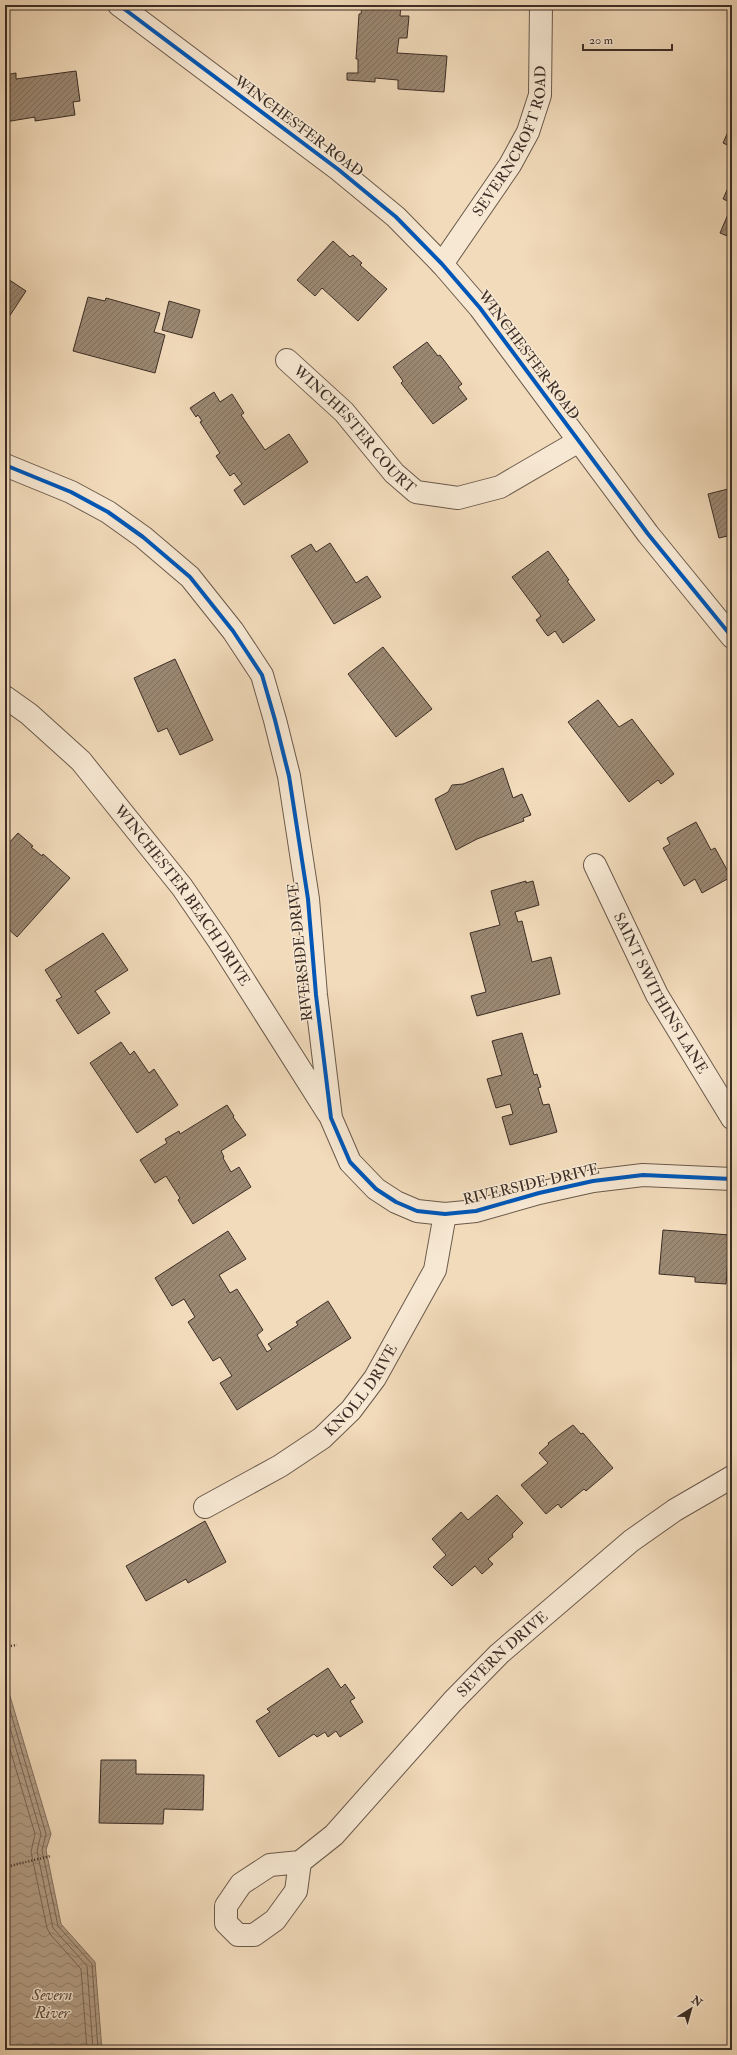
<svg xmlns="http://www.w3.org/2000/svg" width="737" height="2055" font-family="'IM FELL Double Pica',serif">
<defs>
<pattern id="water-waves" width="16" height="10" patternUnits="userSpaceOnUse"><rect width="16" height="10" fill="#b4a088"/><path d="M0 5q4-4 8 0t8 0" fill="none" stroke="#94836f"/></pattern>
<pattern id="building-hatch" width="6" height="6" patternUnits="userSpaceOnUse"><rect width="6" height="6" fill="#9b8873"/><path d="M-1 1l2-2M0 6l6-6M5 7l2-2" fill="none" stroke="#80705e"/></pattern>
</defs>
<rect width="100%" height="100%" fill="#f2dbbb"/>
<filter id="stains"><feTurbulence type="fractalNoise" baseFrequency=".005" numOctaves="4"/><feColorMatrix values="0 0 0 0 .2 0 0 0 0 .09 0 0 0 0 .02 0 0 0 .5 -.17"/></filter>
<radialGradient id="worn" r=".72"><stop offset=".6" stop-color="#630" stop-opacity="0"/><stop offset="1" stop-color="#630" stop-opacity=".3"/></radialGradient>
<path fill="url(#water-waves)" stroke="#847261" d="M5,1653L7,1686L51,1834L46,1850L61,1924L95,1962L102,2050H5Z"/>
<g fill="none" stroke-linecap="round" stroke-linejoin="round">
<path stroke="#786757" stroke-width="1" d="M5,1693L46,1834L42,1850L58,1926L92,1964L98,2050
M5,1711L41,1834L37,1851L53,1928L87,1966L93,2050
M5,1732L35,1834L31,1852L47,1928L50,1934L81,1969L87,2050"/>
</g>
<path fill="url(#building-hatch)" stroke="#3c2e26" d="M362,5H401L400,16H409L407,38H399L397,53L447,56L444,92L398,89V80L375,78V82L347,80V73H358V59H356L359,14H361Z
M76,71L80,101L73,102L75,115L35,121V117L5,122V75L16,73V79Z
M732,123V147L723,143Z
M732,179V203L723,199Z
M732,205V238L720,233Z
M333,241L350,257L353,255L354,256L362,263L360,265L387,289L358,321L322,288L315,296L297,280Z
M5,277L26,291L5,323Z
M88,297L105,301L106,298L160,313L154,332L165,335L155,373L73,351Z
M169,301L200,310L192,338L162,330Z
M427,342L438,356L440,355L462,384L458,387L467,399L433,424L401,383L403,381L393,367Z
M5,355L10,358L5,366Z
M214,392L220,402L232,394L244,413L241,415L265,450L289,434L308,462L244,505L234,490L242,484L234,473L230,476L216,456L220,453L200,422L202,421L198,415L196,417L190,408Z
M732,488V535L719,538L708,494Z
M330,543L356,583L367,576L381,597L334,624L291,556L311,544L316,552Z
M548,551L569,580L567,581L595,620L563,643L555,631L548,636L546,634L536,620L541,616L512,577Z
M383,647L432,709L396,737L348,674Z
M175,659L213,740L180,755L167,728L158,732L134,678Z
M598,700L619,727L632,719L674,774L661,784L658,780L629,802L568,722Z
M503,768L513,798L522,794L531,815L523,818L524,821L477,839L456,850L435,799L448,792L452,785L463,784Z
M696,822L711,850L715,848L731,877L702,893L695,879L684,886L663,848L670,844L667,838Z
M18,833L33,846L31,847L42,856L43,854L70,878L17,937L5,926V841L9,843Z
M526,881V883L533,881L539,905L515,912L518,922L522,921L532,962L551,957L560,994L477,1016L471,996L486,992L470,933L500,925L491,891Z
M103,933L128,970L95,991L110,1013L78,1034L56,1000L62,997L45,970Z
M522,1033L534,1075L537,1074L541,1087L538,1088L543,1105L549,1104L557,1132L510,1145L502,1117L513,1114L510,1104L496,1108L487,1079L502,1075L492,1041Z
M121,1042L130,1055L134,1051L149,1073L154,1069L178,1105L137,1133L90,1063Z
M227,1105L234,1116L233,1117L246,1135L221,1151L224,1157L223,1158L231,1172L239,1167L251,1187L193,1224L178,1200L180,1198L166,1176L155,1183L140,1160L167,1143L165,1139L179,1131L180,1134Z
M663,1230L730,1235L726,1284L695,1282V1277L659,1274Z
M228,1231L246,1259L219,1275L230,1293L237,1289L263,1330L257,1335L267,1352L272,1349L268,1344L298,1325L296,1322L328,1301L351,1338L237,1410L220,1383L232,1376L220,1357L213,1361L188,1322L195,1317L184,1299L172,1306L155,1278Z
M573,1425L581,1434L583,1433L613,1468L586,1491L584,1489L561,1508L558,1504L546,1514L521,1485L548,1463L539,1453L549,1444L548,1443Z
M497,1495L523,1523L512,1534L513,1537L488,1559L493,1564L482,1574L475,1566L452,1586L433,1567L446,1555L432,1539L461,1512L468,1520Z
M205,1521L226,1562L188,1583L186,1579L146,1601L126,1566Z
M328,1668L341,1688L345,1684L355,1698L350,1701L363,1722L340,1737L336,1731L328,1737L325,1732L317,1737L314,1734L279,1757L256,1721L270,1712L267,1709Z
M101,1760H136V1774L204,1775L203,1810L164,1809L163,1824L99,1823Z"/>
<g fill="none" stroke-linecap="round" stroke-linejoin="round">
<defs>
<g id="minor">
<path d="M119,5L339,170L396,217L442,264L480,308L648,534L732,637"/>
<path id="s1" d="M442,264L510,165L528,132L540,95L541,5"/>
<path id="s2" d="M287,360L344,412L394,473L416,492L458,498L500,487L579,441"/>
<path d="M5,465L71,492L108,512L143,537L190,577L233,631L262,675L275,720L289,776L308,899L316,995L331,1118L350,1162L376,1189L396,1202L417,1211L445,1214L476,1211L539,1193L593,1181L643,1175L732,1179"/>
<path id="s3" d="M5,697L29,714L81,761L182,887L219,941L328,1113"/>
<path id="s4" d="M595,865L657,995L732,1118"/>
<path id="s5" d="M205,1507L280,1466L322,1438L351,1410L375,1378L435,1270L445,1214"/>
<path id="s6" d="M300,1862L296,1891L275,1920L254,1935H238L226,1923V1906L241,1884L270,1865L300,1862L334,1835L453,1701L499,1654L631,1541L675,1510L732,1477"/>
</g>
</defs>
<use href="#minor" stroke="#6a594b" stroke-width="24"/>
<path stroke="#3c2e26" stroke-width="2.5" stroke-dasharray="1 2" stroke-linecap="butt" d="M5,1647L17,1645
M5,1867L51,1856"/>
<use href="#minor" stroke="#f7e8d3" stroke-width="22"/>
<defs>
<path id="cycleway" d="M119,5L339,170L396,217L442,264L480,308L648,534L732,637
M5,465L71,492L108,512L143,537L190,577L233,631L262,675L275,720L289,776L308,899L316,995L331,1118L350,1162L376,1189L396,1202L417,1211L445,1214L476,1211L539,1193L593,1181L643,1175L732,1179"/>
</defs>
<use href="#cycleway" stroke="#f7e8d3" stroke-width="6"/>
<use href="#cycleway" stroke="#0057b8" stroke-width="4"/>
</g>
<g text-anchor="middle" stroke-width="3" stroke-linejoin="round" paint-order="stroke">
<g font-size="15" fill="#3c2e26" stroke="#f7e8d3">
<text transform="translate(299 126) rotate(37)" y="5">WINCHESTER ROAD</text>
<text dy="5" stroke="none"><textPath href="#s1" startOffset="143">SEVERNCROFT ROAD</textPath></text>
<text transform="translate(529 355) rotate(53)" y="5">WINCHESTER ROAD</text>
<text dy="5" stroke="none"><textPath href="#s2" startOffset="97">WINCHESTER COURT</textPath></text>
<text dy="5" stroke="none"><textPath href="#s3" startOffset="268">WINCHESTER BEACH DRIVE</textPath></text>
<text transform="translate(300 952) rotate(-96)" y="5">RIVERSIDE DRIVE</text>
<text dy="5" stroke="none"><textPath href="#s4" startOffset="144">SAINT SWITHINS LANE</textPath></text>
<text transform="translate(531 1184) rotate(-13)" y="5">RIVERSIDE DRIVE</text>
<text dy="5" stroke="none"><textPath href="#s5" startOffset="198">KNOLL DRIVE</textPath></text>
<text dy="5" stroke="none"><textPath href="#s6" startOffset="523">SEVERN DRIVE</textPath></text>
</g>
<g font-size="16" font-style="italic" fill="#5a4a3e" stroke="#f7e8d3">
<text x="52" y="2000">Severn<tspan x="52" dy="18">River</tspan></text>
</g>
</g>
<rect width="737" height="2055" fill="none" stroke="#f2dbbb" stroke-width="20"/>
<rect x="6" y="6" width="725" height="2043" fill="none" stroke="#3c2e26" stroke-width="2"/>
<rect x="10" y="10" width="717" height="2035" fill="none" stroke="#3c2e26"/>
<g transform="translate(691 2009) rotate(37)" stroke="#f7e8d3" stroke-width="3" paint-order="stroke">
<path d="M0-3L7 15L0 10L-7 15Z" fill="#3c2e26"/>
<text y="-6" font-size="11" font-weight="bold" text-anchor="middle" fill="#3c2e26">N</text>
</g>
<path d="M583 44v6h89v-6" fill="none" stroke="#3c2e26" stroke-width="2"/>
<text x="589" y="44" font-size="12" fill="#3c2e26" stroke="#f7e8d3" stroke-width="3" paint-order="stroke">20 m</text>
<rect width="100%" height="100%" filter="url(#stains)"/>
<rect width="100%" height="100%" fill="url(#worn)"/>
</svg>
